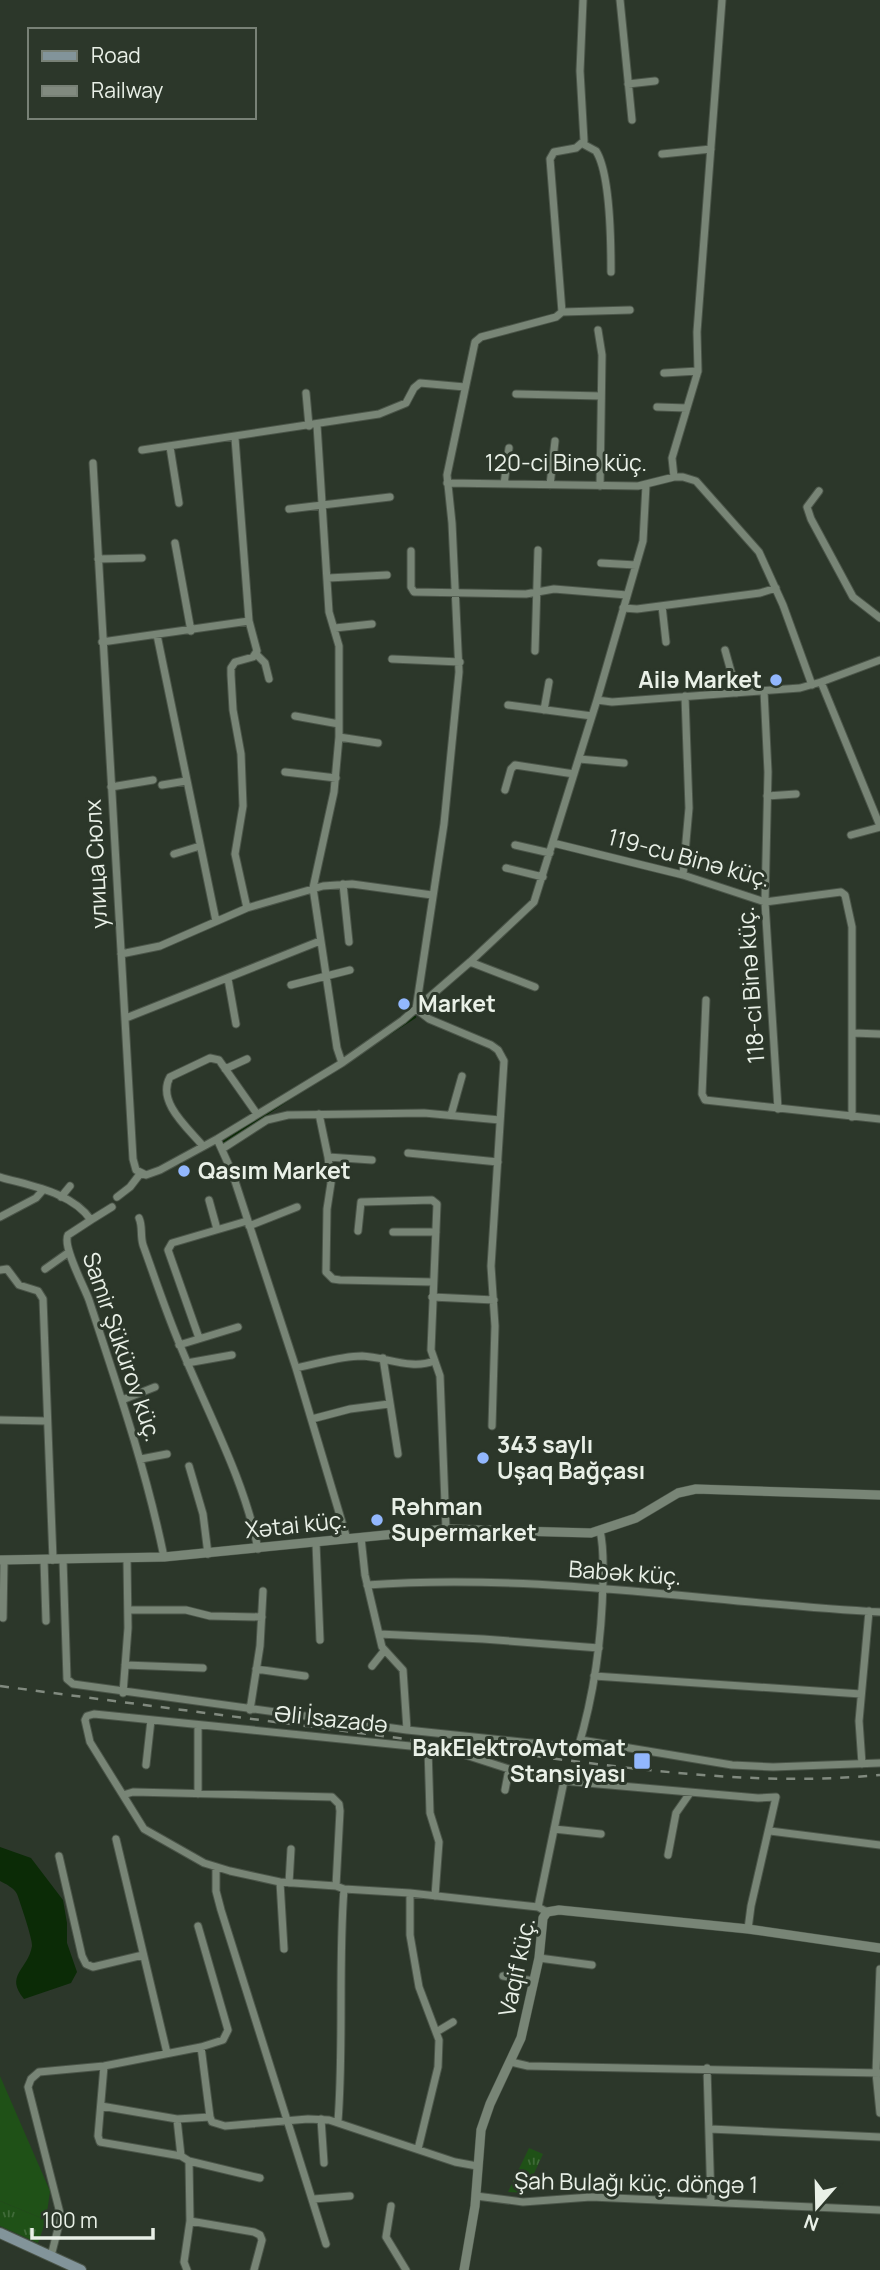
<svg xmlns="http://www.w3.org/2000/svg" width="880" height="2270" font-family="Manrope,sans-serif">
<defs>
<pattern id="grass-tufts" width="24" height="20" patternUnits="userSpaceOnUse" patternTransform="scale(1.75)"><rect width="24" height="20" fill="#1f5117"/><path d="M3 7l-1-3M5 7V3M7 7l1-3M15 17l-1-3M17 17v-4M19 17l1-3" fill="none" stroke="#406a39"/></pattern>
</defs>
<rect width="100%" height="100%" fill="#2c372a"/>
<path fill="url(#grass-tufts)" d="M529,2148L543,2154L525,2193L508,2192Z
M0,2201L46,2220L38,2243L0,2226Z"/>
<path fill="#1f5117" d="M0,2076L50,2191L46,2220L0,2201Z"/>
<path fill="#0b2b06" d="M0,1847L31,1858L63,1900L67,1923V1943L77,1972L71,1983L24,1999C4,1975 28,1970 32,1946C33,1940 20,1902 17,1894C14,1888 6,1884 0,1881Z"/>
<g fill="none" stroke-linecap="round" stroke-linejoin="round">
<path stroke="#0b2b06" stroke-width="2.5" d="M389,1034L415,1017
M224,1142L295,1095"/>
<defs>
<path id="minor" d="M620,0L632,120
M628,84L655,81
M583,144L596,151C610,173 611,244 611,272
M662,154L711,149
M562,312L630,310
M598,330L602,355L600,486
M664,373L698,371
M306,393L309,426
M516,394L601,396
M657,407L687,408
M317,425L329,612L339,646V737L334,792L313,888L337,1048L342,1063
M235,438L249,621L257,651L253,657L235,662L231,668V675L233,710L241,754L243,806L235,854L247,908
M170,447L179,503
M142,450L379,414L406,403L414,388L420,383L465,387
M93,463L133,1159L136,1170L146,1175L160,1170L217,1139L342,1063L403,1020L470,962L534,902L597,700L643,541L646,485
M674,477L672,458L698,371L697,332L722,0
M447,483L638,486L674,477H683L696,481L759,552L783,605L812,685
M504,484L509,448
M550,485L555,441
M819,491L807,507L811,519L853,597L880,618
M289,509L390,497
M175,543L191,631
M411,551V587L414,592L526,594L554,589L627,595
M98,559L142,558
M601,563L636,565
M328,578L387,575
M662,606L666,642
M623,608L637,609L760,593L776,588
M335,628L372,624
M157,635L216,921
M102,642L249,621
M725,650L737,693
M535,651L538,550
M256,654L265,663L269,679
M392,659L460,662
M821,682L880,826
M764,691L768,772L765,902L778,1109
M597,700L612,702L800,688L821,682L880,660
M508,705L592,716
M544,710L549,682
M295,716L339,724
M339,737L378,743
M579,759L624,763
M285,772L336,778
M162,785L186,781
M111,787L153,780
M505,790L511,769L515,765L574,774
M767,796L796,794
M851,835L880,827
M553,843L683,875L765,902L841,892L845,895L852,927V1117
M515,845L550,853
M174,854L200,846
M506,868L543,877
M683,875L689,808L685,696
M343,884L349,942
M121,954L160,946L247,908L323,886L352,884L432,895
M470,962L535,987
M228,979L236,1024
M291,985L350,970
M706,1000L702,1094L705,1100L880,1119
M416,1009L444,824L459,672L452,523L447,475L475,342L481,337L556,317L562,312L550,159L554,152L576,148L584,141L580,71L583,0
M416,1009L429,1019L491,1045L498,1050L504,1061L491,1266L495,1326L492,1426
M126,1018L320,941
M853,1033L880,1034
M225,1069L247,1059
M319,1114L328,1157L331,1183L327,1209L326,1272L333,1279L340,1280L433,1282
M451,1115L462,1076
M217,1139L232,1172L296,1368L347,1539
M203,1146C189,1129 156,1102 170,1077L210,1058L219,1060L257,1114
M222,1149L267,1120L288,1115L424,1113L500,1120
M408,1153L498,1162
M328,1157L372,1160
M0,1177C30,1186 72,1192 91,1220L68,1235C62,1246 84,1286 89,1300C117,1385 146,1469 164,1557
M61,1197L70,1186
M117,1197L130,1187L140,1174
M209,1200L217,1229
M0,1217L36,1198L43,1190
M139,1218C143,1227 140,1235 143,1245C155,1278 166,1312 180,1345C207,1412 244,1478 258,1549
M91,1220L112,1207
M249,1226L297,1207
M358,1231L361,1202L432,1200L437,1204L431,1350L440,1376L446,1529
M393,1232H436
M45,1269L69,1252
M0,1270L7,1269L19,1285L38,1291L43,1299L53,1560
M432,1297L494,1300
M199,1338L168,1250L172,1243L247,1221
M179,1345L238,1327
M383,1358L398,1454
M187,1363L232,1355
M296,1368C317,1364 340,1356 362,1356C386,1357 411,1370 434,1361
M122,1400L155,1387
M312,1419L350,1409L389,1404
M0,1420L46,1421
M141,1459L167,1454
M189,1466L203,1514L208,1554
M361,1538L365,1575L382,1647L403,1670L407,1730
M316,1543L320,1640
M44,1560L46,1621
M63,1560L67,1679L73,1684L407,1730L578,1748C594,1695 602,1636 603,1580C603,1564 604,1547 600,1531
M367,1585C538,1572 710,1603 880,1612
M128,1610H186L210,1616L262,1617
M3,1618L4,1560
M379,1634L483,1639L599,1648
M125,1665L203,1668
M372,1666L384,1651
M256,1669L305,1676
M594,1676L861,1694
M123,1693L128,1628L127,1559
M250,1710L260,1646L263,1591
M581,1740L732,1765L773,1767L880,1763
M428,1748L430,1813L439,1842L435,1896
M862,1764L859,1721L869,1611
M146,1765L151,1720
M505,1790L509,1769
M198,1794V1725
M123,1795L133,1792L332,1797L339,1804L340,1811L336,1886
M554,1829L601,1834
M770,1831L880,1845
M116,1839L167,2053
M668,1855L676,1813L690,1793
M59,1856L82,1956L86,1964L93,1967L143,1955
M216,1867V1891L221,1910L326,2244
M280,1882L284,1949
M289,1883L291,1849
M410,1893V1935L419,1987L439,2040L438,2067L418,2149
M538,1907L564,1781
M547,1912L538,1907L410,1893L344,1889L336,1886L280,1882L230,1871L204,1863L144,1829L90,1742L85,1720L87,1716L94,1714L450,1750L509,1769L564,1781L758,1798L776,1797L751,1906L748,1929
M539,1958L592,1965
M880,1969L876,2073L880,2113
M503,1976L534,1981
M438,2031L453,2022
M201,2047L210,2117
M511,2062L528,2066L880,2073
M104,2066L98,2136L100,2142L181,2156
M707,2068L711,2202
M101,2106L177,2119L210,2117L212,2122L225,2126L308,2119L329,2120L455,2162L477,2166
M177,2119L181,2156L189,2161L190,2221L184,2262L187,2270
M321,2119L324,2163
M338,2121C344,2044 338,1966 344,1889
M710,2129L880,2137
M189,2161L260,2178
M476,2196L523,2202L591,2197L880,2210
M314,2199L350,2196
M391,2206L386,2237L406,2270
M190,2221L254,2232L260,2235L262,2240L254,2270
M51,2256L61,2217L28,2087L31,2079L39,2072L104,2066L201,2047L223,2040L228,2030L198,1926"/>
<path id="tertiary" d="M0,1560L164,1557L446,1529L591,1533L636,1518L678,1493L696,1489L880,1495
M464,2270L475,2206L481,2130L490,2104L521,2038L539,1958L543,1918L547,1912L559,1910L748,1929L880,1948"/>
<path id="secondary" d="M0,2233L81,2270"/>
</defs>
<use href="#minor" stroke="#4b5549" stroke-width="9"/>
<use href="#tertiary" stroke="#4b5549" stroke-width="10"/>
<use href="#secondary" stroke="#4b5549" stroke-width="12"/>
<use href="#minor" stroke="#788576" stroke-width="7"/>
<use href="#tertiary" stroke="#788576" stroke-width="9"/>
<use href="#secondary" stroke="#82949a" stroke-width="10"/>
<path stroke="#818a7f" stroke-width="2.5" stroke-dasharray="9 9" stroke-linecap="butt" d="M0,1686C158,1707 316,1727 473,1748C608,1765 744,1788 880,1775"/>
</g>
<g fill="#92b7fd" stroke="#2c372a" stroke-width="2.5">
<circle cx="776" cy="680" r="7"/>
<circle cx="404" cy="1004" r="7"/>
<circle cx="184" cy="1171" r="7"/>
<circle cx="483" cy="1458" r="7"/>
<circle cx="377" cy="1520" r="7"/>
<rect x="633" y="1752" width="18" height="18" rx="3.5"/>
</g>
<g text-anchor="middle" stroke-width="6" stroke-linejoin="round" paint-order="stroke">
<g font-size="23" fill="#e9f0e7" stroke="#2c372a">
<text x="566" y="471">120-ci Binə küç.</text>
<text transform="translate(689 858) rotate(15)" y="8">119-cu Binə küç.</text>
<text transform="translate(96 864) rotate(-93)" y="8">улица Сюлх</text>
<text transform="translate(751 985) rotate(-94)" y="8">118-ci Binə küç.</text>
<text transform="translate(122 1347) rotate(71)" y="8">Samir Şükürov küç.</text>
<text transform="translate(296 1525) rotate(-6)" y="8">Xətai küç.</text>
<text transform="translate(625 1573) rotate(4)" y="8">Babək küç.</text>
<text transform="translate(331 1719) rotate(6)" y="8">Əli İsazadə</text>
<text transform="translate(517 1967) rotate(-78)" y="8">Vaqif küç.</text>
<text transform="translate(636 2183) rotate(1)" y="8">Şah Bulağı küç. döngə 1</text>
</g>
<g font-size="23" font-weight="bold" fill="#e9f0e7" stroke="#2c372a" text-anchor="start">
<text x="762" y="688" text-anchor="end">Ailә Market</text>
<text x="418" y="1012">Market</text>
<text x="198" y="1179">Qasım Market</text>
<text x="497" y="1453">343 saylı<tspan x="497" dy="26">Uşaq Bağçası</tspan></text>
<text x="391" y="1515">Rəhman<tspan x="391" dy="26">Supermarket</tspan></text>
<text x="626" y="1756" text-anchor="end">BakElektroAvtomat<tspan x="626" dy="26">Stansiyası</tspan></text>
</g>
</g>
<rect x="28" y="28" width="228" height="91" fill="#2c372a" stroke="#788176" stroke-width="2"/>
<rect x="42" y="51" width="35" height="10" fill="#82949a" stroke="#788176" stroke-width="2"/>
<text x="91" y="63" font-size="21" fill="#e9f0e7">Road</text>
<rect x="42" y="86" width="35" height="10" fill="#818a7f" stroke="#788176" stroke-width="2"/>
<text x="91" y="98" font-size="21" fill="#e9f0e7">Railway</text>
<g transform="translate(817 2207) rotate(200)" stroke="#2c372a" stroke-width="5" paint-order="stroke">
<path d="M0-5L12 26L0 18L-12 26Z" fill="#e9f0e7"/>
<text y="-10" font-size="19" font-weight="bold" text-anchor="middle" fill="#e9f0e7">N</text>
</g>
<path d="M32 2228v10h121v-10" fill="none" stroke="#e9f0e7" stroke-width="3.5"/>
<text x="42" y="2228" font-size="21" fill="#e9f0e7" stroke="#2c372a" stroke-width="5" paint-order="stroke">100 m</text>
</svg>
